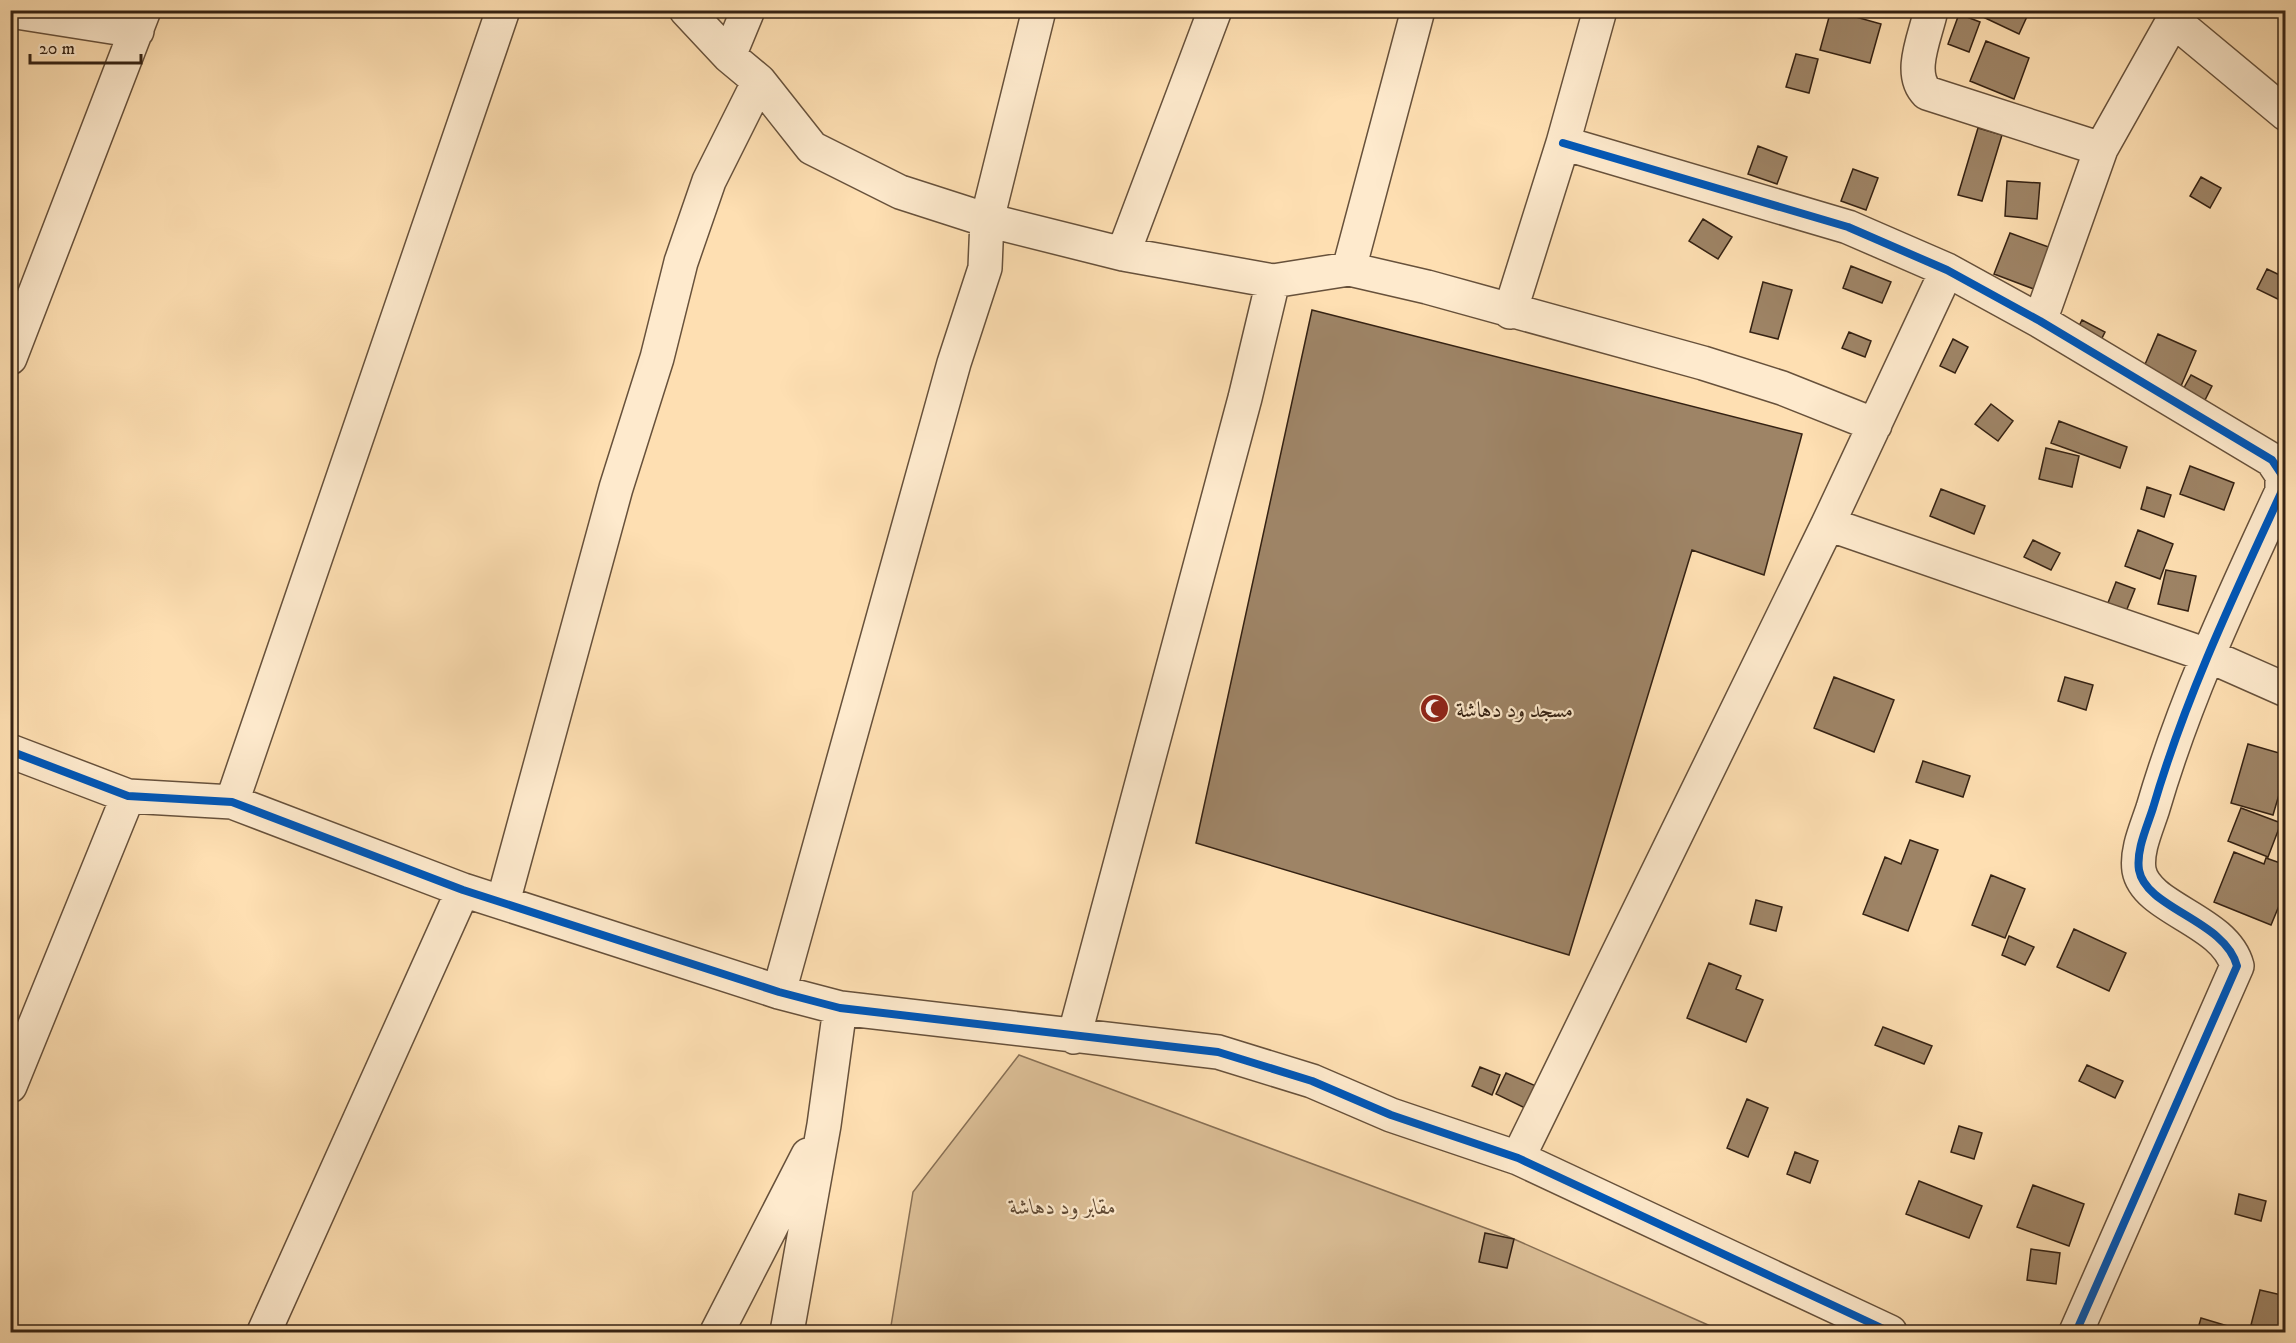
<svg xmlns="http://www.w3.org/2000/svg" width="2296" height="1343" font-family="'IM FELL DW Pica',Amiri,serif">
<rect width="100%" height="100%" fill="#fedfb2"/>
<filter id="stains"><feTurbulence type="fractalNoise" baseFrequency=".00333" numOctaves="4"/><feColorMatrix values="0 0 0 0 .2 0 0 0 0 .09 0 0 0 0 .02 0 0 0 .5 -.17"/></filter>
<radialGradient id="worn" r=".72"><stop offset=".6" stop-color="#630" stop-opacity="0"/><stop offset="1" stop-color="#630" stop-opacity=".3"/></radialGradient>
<path fill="#dcbf97" stroke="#887055" stroke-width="1.5" d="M1019,1055L1507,1236L1724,1332H890L913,1192Z"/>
<path fill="#9e8466" stroke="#352213" stroke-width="1.5" d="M1831,10L1881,24L1870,63L1820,50Z
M1983,10H2030L2019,34L1981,16Z
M1959,14L1980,22L1969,52L1948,44Z
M1986,41L2029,58L2014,99L1970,81Z
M1796,54L1818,59L1809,93L1786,87Z
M1978,128L2002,135L1982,201L1958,195Z
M1758,146L1787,157L1777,184L1748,174Z
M1853,169L1878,178L1866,210L1841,201Z
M2201,177L2221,188L2210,208L2190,196Z
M2007,181L2040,183L2037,219L2005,216Z
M1703,219L1732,237L1718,259L1689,241Z
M2010,233L2054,249L2039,291L1994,274Z
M1851,266L1891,282L1882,303L1843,288Z
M2267,269L2286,278V303L2257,289Z
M1763,282L1792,290L1778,339L1750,332Z
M1312,310L1802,434L1764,575L1692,550L1569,955L1196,843Z
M2082,320L2105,332L2096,350L2073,338Z
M1849,332L1871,341L1865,357L1842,348Z
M2158,334L2196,351L2178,393L2140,376Z
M1953,339L1968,347L1955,373L1940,366Z
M2191,375L2212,386L2202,406L2180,395Z
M1991,404L2013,421L1998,441L1975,424Z
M2059,421L2127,447L2120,468L2051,443Z
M2046,448L2079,456L2072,487L2039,479Z
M2190,466L2234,483L2224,510L2180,494Z
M2147,487L2171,495L2164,517L2141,509Z
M1941,489L1985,506L1974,534L1930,516Z
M2138,530L2173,544L2160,579L2125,566Z
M2033,540L2060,553L2051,570L2024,557Z
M2166,570L2196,576L2188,611L2158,604Z
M2116,582L2135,589L2125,614L2106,608Z
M1834,677L1894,700L1874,752L1814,728Z
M2065,677L2093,685L2086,710L2058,701Z
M2248,744L2286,755V771L2273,815L2231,803Z
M1923,761L1970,776L1963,797L1916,782Z
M2241,808L2281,823L2268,857L2228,841Z
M1910,840L1938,850L1908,931L1863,914L1885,857L1901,864Z
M2234,852L2264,864L2266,858L2286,865V889L2271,925L2214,902Z
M1991,875L2025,889L2005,938L1972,925Z
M1756,900L1782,907L1776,931L1750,924Z
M2074,929L2126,953L2109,991L2057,967Z
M2009,936L2034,947L2025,965L2002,955Z
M1709,963L1741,976L1736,989L1763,1000L1746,1042L1687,1018Z
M1883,1027L1932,1046L1924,1064L1875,1045Z
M2087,1065L2123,1081L2115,1098L2079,1081Z
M1480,1067L1500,1075L1492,1095L1472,1086Z
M1506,1073L1536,1086L1525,1108L1496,1094Z
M1747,1099L1768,1108L1748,1157L1727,1148Z
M1959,1126L1982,1133L1974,1159L1951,1152Z
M2286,1139V1162L2280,1160Z
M1795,1152L1818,1161L1810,1183L1787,1174Z
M1919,1181L1982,1206L1969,1238L1906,1214Z
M2033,1185L2084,1204L2069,1246L2017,1227Z
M2239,1194L2266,1201L2261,1221L2235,1214Z
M1485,1233L1514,1239L1507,1268L1479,1262Z
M2031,1249L2060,1253L2056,1284L2027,1280Z
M2260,1290L2286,1296L2285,1332L2251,1325Z
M2201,1318L2231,1327L2229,1332H2197Z"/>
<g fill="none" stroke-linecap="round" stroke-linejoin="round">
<defs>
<path id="minor" d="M686,10L729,56L759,81L812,148L900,192L987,220L985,268L954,363L779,992
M1039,10L987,220L1123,254L1273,281L1349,269L1427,287L1703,363L1782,388L1875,425
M1931,10C1926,35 1907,73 1927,93L2101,149
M10,11L137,31
M2173,20L2286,114
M729,56L748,10
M1563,143L1848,227L1947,270L2040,321L2272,460L2282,475V491C2234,595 2185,698 2153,808C2147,827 2136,850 2139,870C2146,909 2225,920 2237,966L2076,1332
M1123,254L1215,10
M1349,269L1418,10
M1510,312L1563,143L1600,10
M2040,321L2101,149L2179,10
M10,358L144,10
M1828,524L2207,655L2286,690
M10,751L128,796L232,802L463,890L779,992L840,1008L1218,1052L1312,1081L1391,1115L1518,1158L1890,1332
M232,802L503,10
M503,902L616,488L657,358L681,262L709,181L759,81
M1074,1037L1245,398L1273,281
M10,1086L128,796
M1518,1158L1828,524L1947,270
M264,1332L463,890
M717,1332L808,1155
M787,1332L824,1125L840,1008"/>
</defs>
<use href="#minor" stroke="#67513b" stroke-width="36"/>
<use href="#minor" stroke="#feeacd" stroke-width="33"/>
<defs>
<path id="cycleway" d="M1563,143L1848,227L1947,270L2040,321L2272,460L2282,475V491C2234,595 2185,698 2153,808C2147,827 2136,850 2139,870C2146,909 2225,920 2237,966L2076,1332
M10,751L128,796L232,802L463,890L779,992L840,1008L1218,1052L1312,1081L1391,1115L1518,1158L1890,1332"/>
</defs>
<use href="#cycleway" stroke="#feeacd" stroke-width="11"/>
<use href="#cycleway" stroke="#0057b8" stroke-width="8"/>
</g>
<defs>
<symbol id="mosque-disc" viewBox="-11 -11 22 22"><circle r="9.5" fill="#8f2418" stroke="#feeacd"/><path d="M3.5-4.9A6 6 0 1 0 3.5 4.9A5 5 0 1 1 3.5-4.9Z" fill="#fff"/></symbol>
</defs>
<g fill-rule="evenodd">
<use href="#mosque-disc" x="1418" y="692" width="33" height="33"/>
</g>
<g text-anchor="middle" stroke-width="4.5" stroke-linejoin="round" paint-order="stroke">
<g font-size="22" fill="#352213" stroke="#feeacd" text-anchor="start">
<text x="1456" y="717">مسجد ود دهاشة</text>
</g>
<g font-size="22" font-style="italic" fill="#5f4934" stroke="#feeacd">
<text x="1063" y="1214">مقابر ود دهاشة</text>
</g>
</g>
<rect width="2296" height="1343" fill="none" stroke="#fedfb2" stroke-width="36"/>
<rect x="12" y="12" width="2272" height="1319" fill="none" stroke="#352213" stroke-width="3"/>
<rect x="18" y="18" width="2260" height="1307" fill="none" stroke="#352213" stroke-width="1.5"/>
<path d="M30 54v9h111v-9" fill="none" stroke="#352213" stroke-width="3"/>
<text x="39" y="54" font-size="18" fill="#352213" stroke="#feeacd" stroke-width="4.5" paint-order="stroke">20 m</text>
<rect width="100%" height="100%" filter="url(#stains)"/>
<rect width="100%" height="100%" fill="url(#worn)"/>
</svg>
